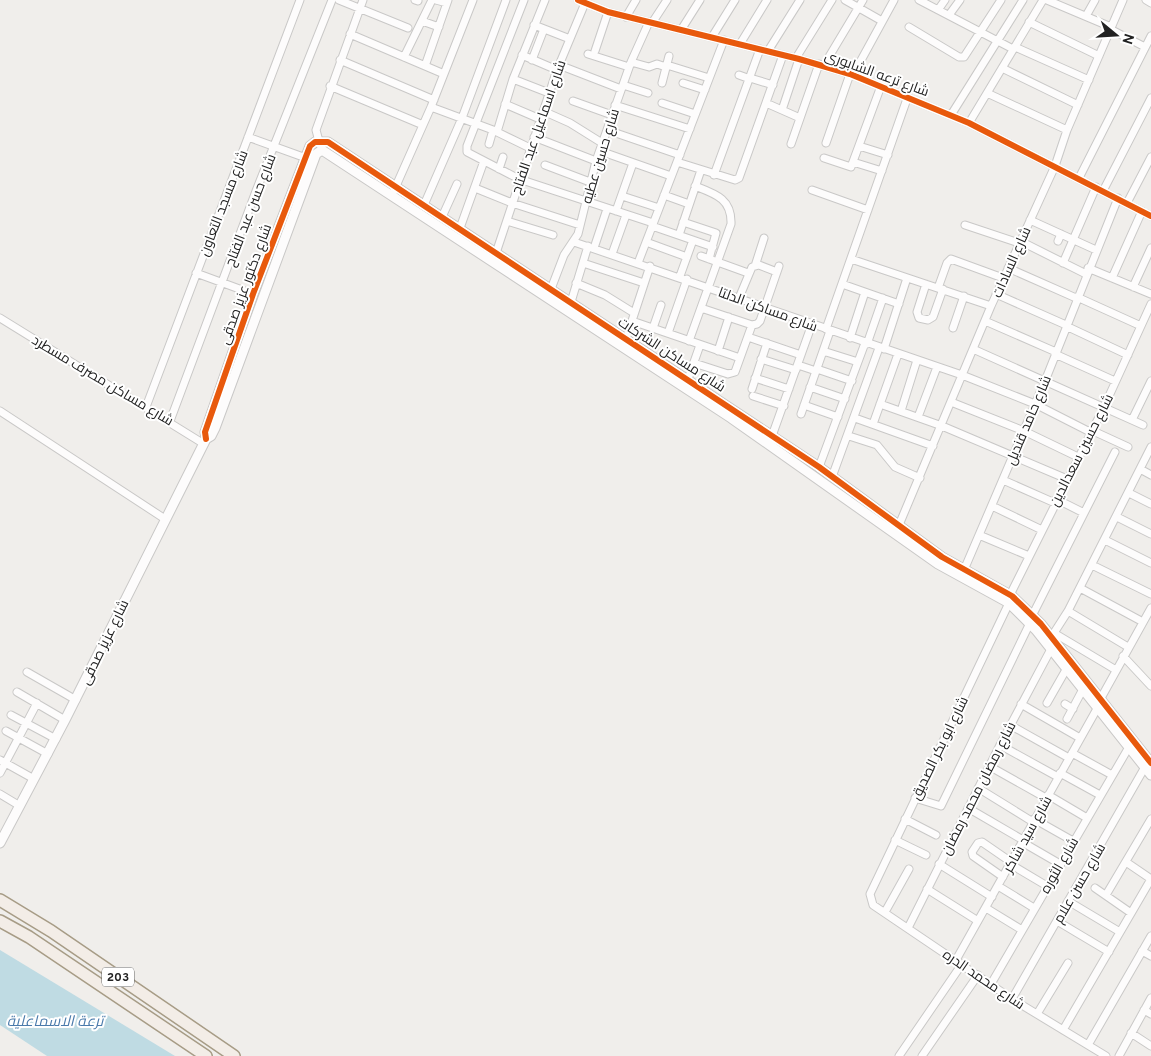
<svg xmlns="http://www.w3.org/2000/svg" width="1151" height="1056" font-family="Overpass,Cairo,sans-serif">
<rect width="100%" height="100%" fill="#f0eeeb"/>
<path fill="#bfdbe3" d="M0,950L175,1056H47L0,1025Z"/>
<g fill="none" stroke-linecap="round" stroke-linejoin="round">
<defs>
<path id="minor" d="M339,0L408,28
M415,0L418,1
M436,0L447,3
M524,0L467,146V152L519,179L653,223
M578,0L608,12L799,59L850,74L969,123L1151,216
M845,0L882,21
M919,0L1013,49
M1047,0L1111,27
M1146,0L1151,3
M938,10L945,0
M949,15L960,0
M1086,16L1095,0
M626,17L636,0
M422,21L439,27
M1029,22L1099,56
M652,23L667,0
M534,25L570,39
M909,27L959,57H964L1001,0
M1110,29L1145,47
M681,30L700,0
M350,34L444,74
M712,37L735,0
M740,44L767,0
M1015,47L1089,80
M595,51L608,12
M768,51L800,0
M588,54L629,67
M522,55L557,70
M404,57L432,0
M796,58L832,0
M340,60L434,100
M532,60L544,29
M631,62L649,67L657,64L666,67
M559,65L621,89
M667,65L709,78
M824,65L863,0
M425,66L448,0
M1002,68L1078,105
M739,75L750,79
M853,75L894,0
M750,78L773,85
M513,79L549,93
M662,83L669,56
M683,83L705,90
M623,85L648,93
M330,86L423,125
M987,93L1067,130
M573,101L612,115
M662,103L695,114
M766,103L800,118
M505,104L540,119
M615,105L690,129
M431,107L493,130L530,148
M782,110L799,59
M543,111L570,123L602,143
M951,115L1023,0
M969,123L1043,0
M607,130L680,155
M497,132L513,79L545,0
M248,137L306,158
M534,137L596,161
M826,143L850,74
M489,144L493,130
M791,144L819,64
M320,145L316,130L363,0
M859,146L888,155
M600,151L671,176
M824,158L851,167L881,86
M677,162L735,180L739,178L783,55
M853,162L882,171
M545,165L590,182
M499,169L503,157
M714,175L760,49
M1079,178L1151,36
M475,188L512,203L580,225
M812,190L868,210
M1103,191L1151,98
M392,195L431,107L473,0
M664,195L689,204
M622,196L659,208
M1127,203L1151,157
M424,205L462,118L506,0
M616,211L633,163
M442,217L457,184
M1030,220L1096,250
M507,221L553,235
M683,222L716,233L709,259
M965,225L1019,243
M652,226L713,247
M460,228L484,161
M679,235L701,170
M1020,241L1086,274
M1058,241L1061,234
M574,242L962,375L1035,404
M646,242L687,257
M594,248L607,209
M496,253L557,70L585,3
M612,254L626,215
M701,256L748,273
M851,259L991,306
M583,263L644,283
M638,263L724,40
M1063,263L1096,187
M755,266L764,238
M1008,268L1076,298
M1088,268L1151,294
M196,273L253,294
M680,276L693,240
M1112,278L1142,211
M576,283L605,295L634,313
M842,284L899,304
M926,284L917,312L919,318L928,320L933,317L943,289
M1133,287L1151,248
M938,288L947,263L951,259L1003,278
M551,289L564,255L578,234L596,161L631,62L649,22
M996,294L1066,325
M1077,297L1141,326
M739,298L752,267L759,265L777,272
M571,302L588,246
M701,308L752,325
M0,318L204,444
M632,321L740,358
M985,321L1056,352
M752,325L757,324L760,321L779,266
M1066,326L1128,355
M653,328L661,305
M953,328L964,296
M826,329L908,96
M668,333L687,279
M748,337L801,355
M850,338L865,292
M626,339L650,266
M689,341L731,224C732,199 716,194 695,186
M867,344L883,298
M884,349L907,278
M973,349L1143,425
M718,351L729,317
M823,351L858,362
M1055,354L1115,381
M761,359L796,370
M694,363L728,374L735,372L752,325
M798,365L816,371
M817,369L852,381
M755,378L789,389
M688,379L700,345
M810,387L845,399
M752,389L767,343
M753,396L784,406
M951,402L1024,431L1078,457
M880,404L942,426L1067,479
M1035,404L1090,432
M804,405L838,417
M146,407L300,0
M0,411L165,519
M901,411L917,360
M801,414L830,331
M918,417L937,367
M855,418L933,446
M1132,420L1151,381
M170,421L256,191L332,0
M873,424L898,354
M1091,430L1128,447
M772,436L812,324
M849,436L877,445L895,467L920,478
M819,467L865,343
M1140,469L1151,475
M832,477L879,348
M1003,480L1055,503
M1129,493L1151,504
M1056,499L1084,513
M992,506L1042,530
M1117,517L1151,534
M899,525L991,306L1055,166L1067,130L1123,0
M979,535L1029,556
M1105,540L1151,563
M1092,565L1151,594
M964,570L1045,381L1118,198
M1080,588L1143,622
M1010,595L1104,407L1151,304
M1009,603L870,894L873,905L1012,999L1106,1056
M1068,611L1128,647
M1033,614L1115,452
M1054,633L1116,670
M1052,636L1068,611L1151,447
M1123,656L1151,686
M27,672L76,700
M17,692L65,720
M1101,698L1151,608
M1047,703L1067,668
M1021,704L1080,738
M1065,704L1073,709
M11,715L56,739
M1067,719L1083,689
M1010,725L1069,758
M6,731L48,754
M1000,745L1058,777
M1072,753L1112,775
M0,760L34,779
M989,766L1046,798
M0,773L37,703
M1060,773L1100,795
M978,788L1033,822
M0,794L20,806
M1048,795L1087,818
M915,798L941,806L1030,623
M968,808L1023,840
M905,819L936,835
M1034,819L1073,841
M895,840L926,855
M1022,842L1060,864
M1126,862L1151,879
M939,864L992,897
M1010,864L1047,886
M1003,877L973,856L972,852L978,843L982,842L1011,862
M998,886L1034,908
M1095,888L1131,913
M927,889L978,921
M1106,895L1151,819
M1068,901L1120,932
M986,908L1022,930
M885,912L909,869
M1057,921L1109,952
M908,928L1000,745L1051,649
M1142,951L1151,956
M956,960L1098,707
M991,984L1129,747
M1012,999L1145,767
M1144,1010L1151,1014
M1037,1014L1068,963
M1063,1030L1151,879
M1131,1033L1151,1046
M1088,1045L1151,936
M899,1056L962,964
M922,1056L978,975
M1119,1056L1151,998"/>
<path id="tertiary" d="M206,439L205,432L253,294L310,146L315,142H328L819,467L942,557L1012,596L1041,624L1151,763
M0,843L65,720L206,439L211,436L215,428L316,154L322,150L731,418L938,564L1009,603L1036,630L1151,775"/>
<path id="primary" d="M0,900L51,931L234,1056
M0,921L29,937L206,1056"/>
</defs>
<use href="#minor" stroke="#c9c8c7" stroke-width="9"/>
<use href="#tertiary" stroke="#c9c8c7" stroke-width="11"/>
<use href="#primary" stroke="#a79c86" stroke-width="14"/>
<use href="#minor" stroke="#fdfcfc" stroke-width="7"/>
<use href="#tertiary" stroke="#fdfcfc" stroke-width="9"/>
<use href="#primary" stroke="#f3ede7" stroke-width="11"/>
<defs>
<path id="cycleway" d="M578,0L608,12L799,59L850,74L969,123L1151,216
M206,439L205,432L253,294L310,146L315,142H328L819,467L942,557L1012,596L1041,624L1151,763"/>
</defs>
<use href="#cycleway" stroke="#fff" stroke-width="9"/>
<use href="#cycleway" stroke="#e8590c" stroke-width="6"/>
</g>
<g text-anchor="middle" stroke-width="4" stroke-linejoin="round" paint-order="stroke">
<rect fill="#fff" stroke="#646464" stroke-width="1" x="102" y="967.5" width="32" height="19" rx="4"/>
<g font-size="12" font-weight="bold" fill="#222">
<text x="118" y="981">203</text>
</g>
<g font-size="14" fill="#222" stroke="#fff">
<text transform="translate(877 73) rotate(20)" y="5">شارع ترعه الشابورى</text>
<text transform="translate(538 127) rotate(-71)" y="5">شارع اسماعيل عبد الفتاح</text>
<text transform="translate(600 156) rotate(-73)" y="5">شارع حسين عطيه</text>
<text transform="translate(223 203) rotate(-69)" y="5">شارع مسجد التعاون</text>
<text transform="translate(250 210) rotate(-69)" y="5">شارع حسن عبد الفتاح</text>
<text transform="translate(1011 262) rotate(-66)" y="5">شارع السادات</text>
<text transform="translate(245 284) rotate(-70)" y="5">شارع دكتور عزيز صدقى</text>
<text transform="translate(768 309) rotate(20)" y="5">شارع مساكن الدلتا</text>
<text transform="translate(672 354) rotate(33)" y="5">شارع مساكن الشركات</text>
<text transform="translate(103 380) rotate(31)" y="5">شارع مساكن مصرف مسطرد</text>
<text transform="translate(1028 420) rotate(-67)" y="5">شارع حامد قنديل</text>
<text transform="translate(1081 450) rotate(-63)" y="5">شارع حسين سعدالدين</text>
<text transform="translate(104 642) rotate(-64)" y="5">شارع عزيز صدقى</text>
<text transform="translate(939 748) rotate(-64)" y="5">شارع ابو بكر الصديق</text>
<text transform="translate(978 788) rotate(-63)" y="5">شارع رمضان محمد رمضان</text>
<text transform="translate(1027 834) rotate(-61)" y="5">شارع سيد شاكر</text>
<text transform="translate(1059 865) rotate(-60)" y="5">شارع الثوره</text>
<text transform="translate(1079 883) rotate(-60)" y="5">شارع حسن علام</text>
<text transform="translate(984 979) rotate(34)" y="5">شارع محمد الدره</text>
</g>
<g font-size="15" font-style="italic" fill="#4a7aab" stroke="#fff">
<text x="55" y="1026">ترعة الاسماعلية</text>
</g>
</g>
<g transform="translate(1116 35) rotate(108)" stroke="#ffffff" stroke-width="4" paint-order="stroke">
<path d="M0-4L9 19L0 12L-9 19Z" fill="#222222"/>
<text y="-8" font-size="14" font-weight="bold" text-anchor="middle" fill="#222222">N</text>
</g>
</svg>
